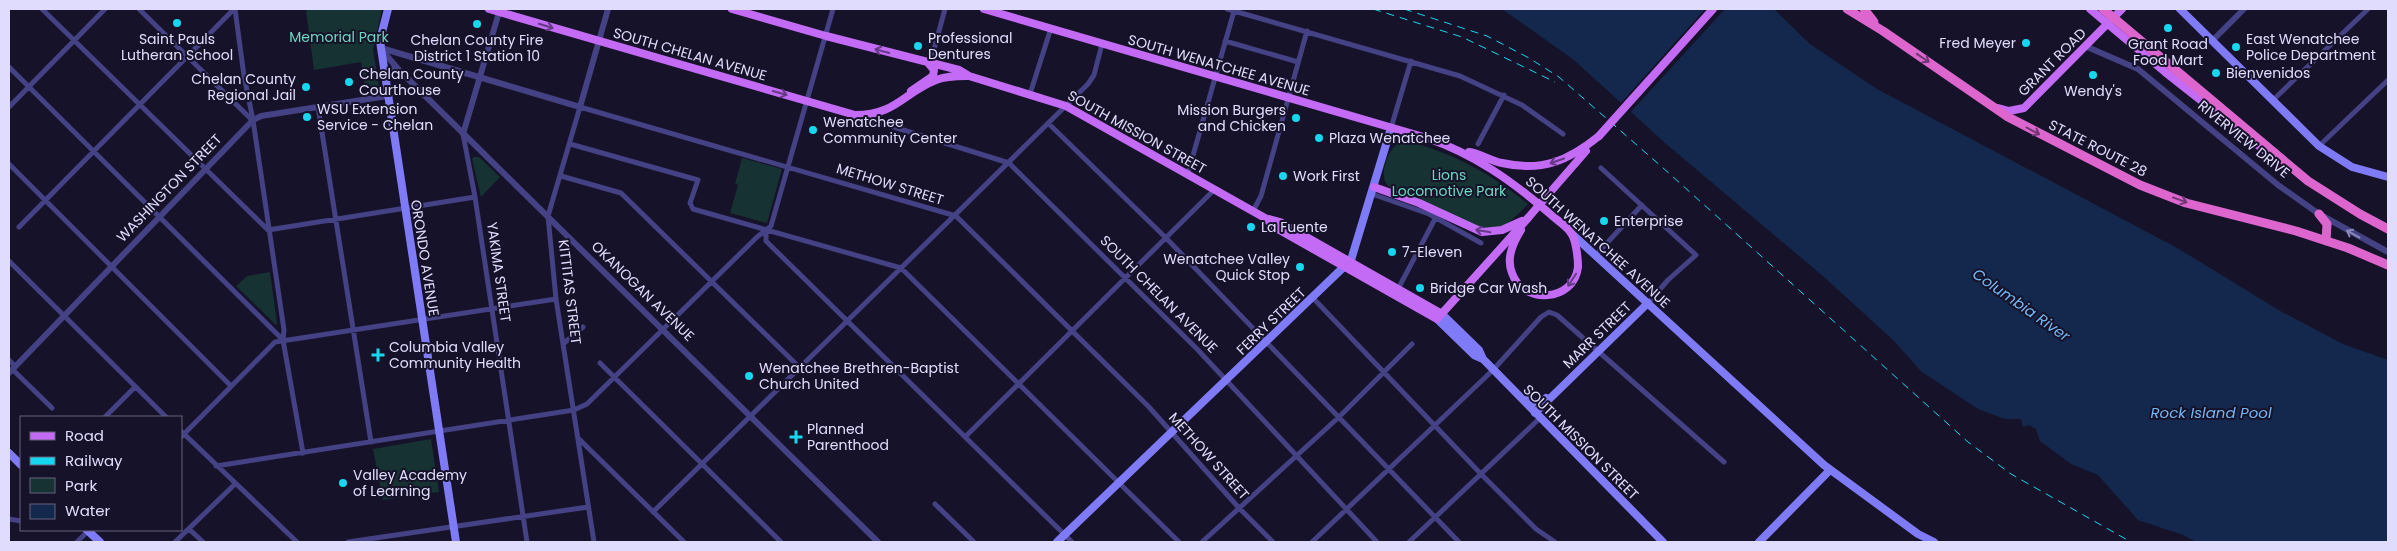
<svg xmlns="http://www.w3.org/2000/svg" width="2397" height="551" font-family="Poppins,sans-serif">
<rect width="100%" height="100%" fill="#161229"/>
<path fill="#163232" d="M309,9H382L373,50L379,86L365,88L361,62L314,70L306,11Z
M1405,141C1452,152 1490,173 1528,204C1518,214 1506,229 1491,229C1472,229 1429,203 1409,195C1402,192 1391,191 1386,183C1379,173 1390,141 1405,141Z
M474,157H479L500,177L481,197L472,159Z
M742,158L782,169L767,223L730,213L738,185L735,184Z
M270,272L277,323L276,325L236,286L247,276Z
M431,439L439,492L383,500L373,449Z"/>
<path fill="#13284c" d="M1502,9H1774L1810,44L1877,89L2179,249L2282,312L2343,344L2388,360V542H2196L2183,535L2138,520L2098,475L2071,464L2040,441L2036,429L2029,425L2023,427L2021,419H2005L1978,409L1922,372L1893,340L1824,277L1665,143L1574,60Z"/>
<path fill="#161229" d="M1705,9H1725L1629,114L1619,105Z"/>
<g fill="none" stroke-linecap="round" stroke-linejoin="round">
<path stroke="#444184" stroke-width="5" d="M42,9L268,230L475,197
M139,9L251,119
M235,9L244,76L253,120L284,330L283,340L303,453
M1227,9L1460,76L1522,105L1563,134
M1225,41L1298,62
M930,64L945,9
M9,67L283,340
M1030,94L1051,28
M2272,101L2368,9
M9,107L105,9
M318,107L371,442
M855,115L869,121L884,124L880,120L878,113
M1048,123L1166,238L1459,542
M884,124L1009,163L1197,349L1377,542
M1391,128L1411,61
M463,134L475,197L527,542
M570,144L698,180L690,203L693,209L901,268L1179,542
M1478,144L1504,95
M2319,146L2388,80
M9,164L231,386
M1601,168L1696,255L1668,280L1648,303
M1188,173L1234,11
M561,176L621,193L800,368
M1372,194L1429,214L1481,243
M1253,211L1261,196L1307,31
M19,227L234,9
M766,230V241L1072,542
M1596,255L1642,205
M9,261L166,417
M1398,289L1436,217
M1313,298L1481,474L1536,529L1555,542
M563,344L583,327
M9,360L15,366
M600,363L781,542
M12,369L52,408
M105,417L135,387
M182,432L297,542
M181,437L275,342L556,299
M965,437L1215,189
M579,439L684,542
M216,466L574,410L587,404L757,237L771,226L833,9
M935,504L974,542
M653,512L1088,84L1094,75L1102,44
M9,519L21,521
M189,529L203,542
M77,542L89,530
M175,542L235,484
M348,542L588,507
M594,542L556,299L548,216L580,107L956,216L1149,407L1239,508L1273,542
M1202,542L1339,417L1412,344
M1312,542L1493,370L1541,317L1549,312L1557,315L1724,462
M1409,542L1540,418"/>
<path stroke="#444184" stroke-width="6" d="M2212,41L2244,9
M2085,46L2138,69L2278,185L2319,214L2388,252
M381,48L580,107L608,9
M381,49L399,70
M383,69L397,70L403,74L878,542
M463,134L500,9
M9,373L253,120L261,116L387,96"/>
<path stroke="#7f7af6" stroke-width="8" d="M388,9L380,40L381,48L456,542
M2180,9L2319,146L2352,167L2388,177
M1571,233L1824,465L1918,534L1934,542
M1442,314L1479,350L1483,359
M1437,319L1474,355L1483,359L1663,542
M1522,398L1533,402H1541L1546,398
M1535,413L1648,303
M9,453L21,465
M87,530L100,542
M1057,542L1351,260L1391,128
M1759,542L1830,470"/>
<path stroke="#c36bf5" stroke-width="8" d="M489,9L855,115C896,115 903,93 936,80C946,76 956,76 967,76
M732,9L826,36L959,70L969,76L1066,106L1265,218L1276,228L1437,319L1528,218
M984,9L1427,138C1474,154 1512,181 1549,213C1555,219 1567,226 1571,233C1576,240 1578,258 1578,267C1574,302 1523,305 1512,273C1506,258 1513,243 1521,230
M2090,9L2165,72L2264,150
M911,91L933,76L934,70L929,64
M1998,108L2009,111L2024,108L2122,9
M1469,152C1480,153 1490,161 1502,163C1542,172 1568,161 1599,136
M1374,187L1419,203L1482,232L1502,230L1522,221
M1546,197L1586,151
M1269,219L1280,222L1442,314"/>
<path stroke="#dc66cd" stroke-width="9" d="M1847,9L1883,31L2008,117L2140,185L2186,203L2296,231L2348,248L2388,265
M1864,9L1874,22
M2103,9L2308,181L2360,214L2388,229
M2319,214L2327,224L2326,241"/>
<path stroke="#16d7ef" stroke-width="1" stroke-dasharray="8 6" stroke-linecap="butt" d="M1373,9L1462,37L1555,82
M1404,9L1487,36L1529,58L1559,77L1662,167L1968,442L2011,474L2131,542"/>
<path stroke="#c36bf5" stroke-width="8" d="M1599,136L1713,9
M1528,218L1546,197"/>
</g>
<defs><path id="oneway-shaft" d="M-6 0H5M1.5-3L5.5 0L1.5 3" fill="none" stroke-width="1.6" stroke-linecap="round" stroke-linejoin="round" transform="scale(1.25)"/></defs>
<g stroke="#643a85">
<use href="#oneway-shaft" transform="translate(546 26) rotate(17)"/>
<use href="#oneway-shaft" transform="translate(882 51) rotate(-165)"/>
<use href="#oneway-shaft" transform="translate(780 93) rotate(16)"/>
<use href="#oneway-shaft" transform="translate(1557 161) rotate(161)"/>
<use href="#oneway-shaft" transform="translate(1483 231) rotate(-170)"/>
<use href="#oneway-shaft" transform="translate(1572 280) rotate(123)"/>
</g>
<g stroke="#6f3873">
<use href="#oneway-shaft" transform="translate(1923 58) rotate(34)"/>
<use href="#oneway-shaft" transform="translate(2033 131) rotate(28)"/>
<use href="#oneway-shaft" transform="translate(2180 200) rotate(20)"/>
</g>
<use stroke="#8a87ba" href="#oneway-shaft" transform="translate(2353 234) rotate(-151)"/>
<g fill="#16d7ef" stroke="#161229" stroke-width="2">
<circle cx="177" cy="23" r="5"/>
<circle cx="477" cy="24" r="5"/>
<circle cx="2168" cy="28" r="5"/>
<circle cx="2026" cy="43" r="5"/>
<circle cx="918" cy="46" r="5"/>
<circle cx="2236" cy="47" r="5"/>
<circle cx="2216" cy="73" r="5"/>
<circle cx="2093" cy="75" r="5"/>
<circle cx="349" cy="82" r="5"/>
<circle cx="306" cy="87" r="5"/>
<circle cx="307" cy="117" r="5"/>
<circle cx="1296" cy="118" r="5"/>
<circle cx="813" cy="130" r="5"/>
<circle cx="1319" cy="138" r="5"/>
<circle cx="1283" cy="176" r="5"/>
<circle cx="1604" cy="221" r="5"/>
<circle cx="1251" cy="227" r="5"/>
<circle cx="1392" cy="252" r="5"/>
<circle cx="1300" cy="267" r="5"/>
<circle cx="1420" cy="288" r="5"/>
<path d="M375.5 347.5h5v5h5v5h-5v5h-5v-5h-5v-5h5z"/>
<circle cx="749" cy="376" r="5"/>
<path d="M793.5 429.5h5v5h5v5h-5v5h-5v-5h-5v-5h5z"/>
<circle cx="343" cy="483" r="5"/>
</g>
<g text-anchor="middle" stroke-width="4" stroke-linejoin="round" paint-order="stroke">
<g font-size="14" fill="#6cd9bf" stroke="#161229">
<text x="339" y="42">Memorial Park</text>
<text x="1449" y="180">Lions<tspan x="1449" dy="16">Locomotive Park</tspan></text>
</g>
<g font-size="14" fill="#e0dcfd" stroke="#161229" text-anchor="start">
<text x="928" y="43">Professional<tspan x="928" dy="16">Dentures</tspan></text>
<text x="177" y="44" text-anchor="middle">Saint Pauls<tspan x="177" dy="16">Lutheran School</tspan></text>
<text x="2246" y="44">East Wenatchee<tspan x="2246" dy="16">Police Department</tspan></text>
<text x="477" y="45" text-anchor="middle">Chelan County Fire<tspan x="477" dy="16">District 1 Station 10</tspan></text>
<text x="2016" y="48" text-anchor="end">Fred Meyer</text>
<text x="2168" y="49" text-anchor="middle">Grant Road<tspan x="2168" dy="16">Food Mart</tspan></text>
<text x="2226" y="78">Bienvenidos</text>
<text x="359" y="79">Chelan County<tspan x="359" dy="16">Courthouse</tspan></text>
<text x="296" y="84" text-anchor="end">Chelan County<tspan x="296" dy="16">Regional Jail</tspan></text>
<text x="2093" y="96" text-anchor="middle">Wendy's</text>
<text x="317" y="114">WSU Extension<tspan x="317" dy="16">Service - Chelan</tspan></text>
<text x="1286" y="115" text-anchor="end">Mission Burgers<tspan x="1286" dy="16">and Chicken</tspan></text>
<text x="823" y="127">Wenatchee<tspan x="823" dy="16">Community Center</tspan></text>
<text x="1329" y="143">Plaza Wenatchee</text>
<text x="1293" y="181">Work First</text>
<text x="1614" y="226">Enterprise</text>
<text x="1261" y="232">La Fuente</text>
<text x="1402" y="257">7-Eleven</text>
<text x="1290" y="264" text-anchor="end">Wenatchee Valley<tspan x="1290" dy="16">Quick Stop</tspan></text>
<text x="1430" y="293">Bridge Car Wash</text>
<text x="389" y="352">Columbia Valley<tspan x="389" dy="16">Community Health</tspan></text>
<text x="759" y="373">Wenatchee Brethren-Baptist<tspan x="759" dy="16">Church United</tspan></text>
<text x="807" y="434">Planned<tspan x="807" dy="16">Parenthood</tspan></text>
<text x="353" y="480">Valley Academy<tspan x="353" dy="16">of Learning</tspan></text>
</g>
<g font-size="14" fill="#e0dcfd" stroke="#161229">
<text transform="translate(690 54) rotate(16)" y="5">SOUTH CHELAN AVENUE</text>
<text transform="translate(2052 62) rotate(-45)" y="5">GRANT ROAD</text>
<text transform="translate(1219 65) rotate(16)" y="5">SOUTH WENATCHEE AVENUE</text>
<text transform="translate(1137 132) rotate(29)" y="5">SOUTH MISSION STREET</text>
<text transform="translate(2244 139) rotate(39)" y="5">RIVERVIEW DRIVE</text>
<text transform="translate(2098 148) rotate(27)" y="5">STATE ROUTE 28</text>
<text transform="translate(890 184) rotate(17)" y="5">METHOW STREET</text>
<text transform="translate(169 188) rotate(-46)" y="5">WASHINGTON STREET</text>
<text transform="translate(1598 242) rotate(42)" y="5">SOUTH WENATCHEE AVENUE</text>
<text transform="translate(425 258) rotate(81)" y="5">ORONDO AVENUE</text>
<text transform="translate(499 272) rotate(82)" y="5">YAKIMA STREET</text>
<text transform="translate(643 291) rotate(44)" y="5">OKANOGAN AVENUE</text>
<text transform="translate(570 292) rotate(83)" y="5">KITTITAS STREET</text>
<text transform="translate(1159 294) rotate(45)" y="5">SOUTH CHELAN AVENUE</text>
<text transform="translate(1271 321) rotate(-44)" y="5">FERRY STREET</text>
<text transform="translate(1597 335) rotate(-44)" y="5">MARR STREET</text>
<text transform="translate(1581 442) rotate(45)" y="5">SOUTH MISSION STREET</text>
<text transform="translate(1209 456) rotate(48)" y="5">METHOW STREET</text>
</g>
<g font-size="15" font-style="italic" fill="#72b7f5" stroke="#161229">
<text transform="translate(2021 305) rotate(35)" y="5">Columbia River</text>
<text x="2211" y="418">Rock Island Pool</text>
</g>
</g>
<rect width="2397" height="551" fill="none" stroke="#e0dcfd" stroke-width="20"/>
<rect x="20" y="416" width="162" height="115" fill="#161229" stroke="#67637e"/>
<rect x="30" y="432" width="25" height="8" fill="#c36bf5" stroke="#67637e"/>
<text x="65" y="441" font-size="15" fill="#e0dcfd">Road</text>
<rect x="30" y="457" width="25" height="8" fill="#16d7ef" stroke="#67637e"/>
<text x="65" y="466" font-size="15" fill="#e0dcfd">Railway</text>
<rect x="30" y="478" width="25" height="15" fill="#163232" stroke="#67637e"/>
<text x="65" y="491" font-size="15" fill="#e0dcfd">Park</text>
<rect x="30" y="504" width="25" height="15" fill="#13284c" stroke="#67637e"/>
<text x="65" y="516" font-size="15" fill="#e0dcfd">Water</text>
</svg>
